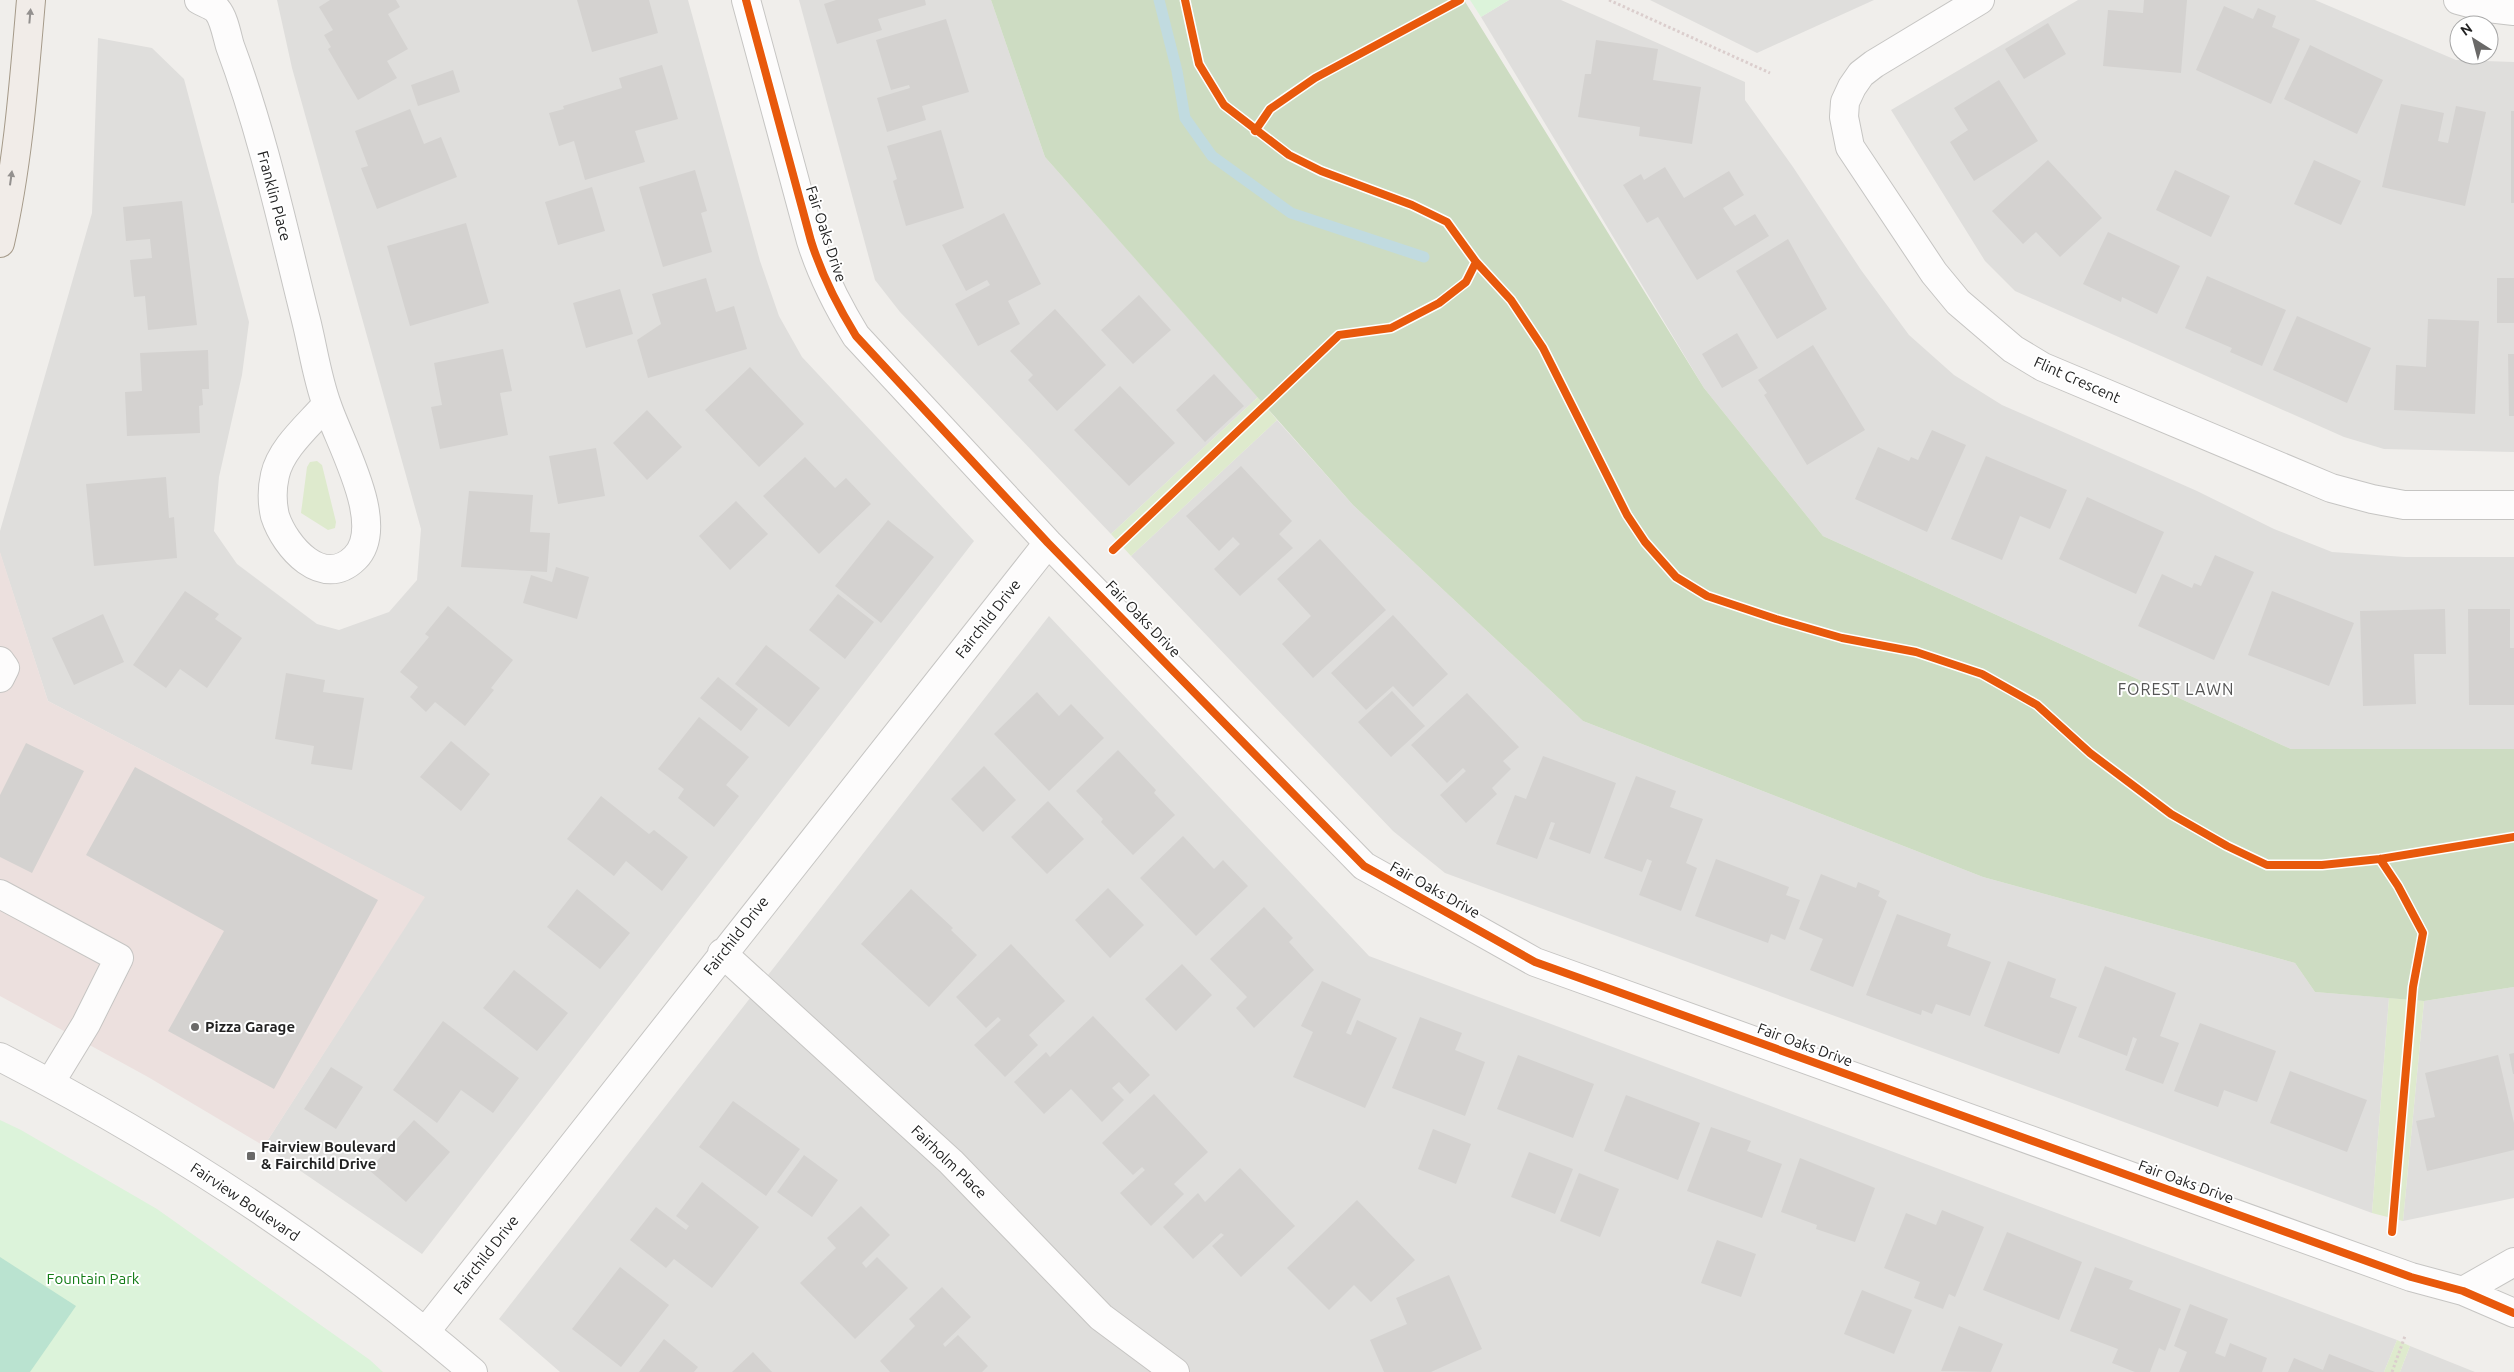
<svg xmlns="http://www.w3.org/2000/svg" width="2514" height="1372" font-family="Ubuntu,sans-serif">
<rect width="100%" height="100%" fill="#f0eeeb"/>
<path fill="#dfdedc" d="M277,0H688L760,261L779,316L802,357L974,541L422,1254L264,1146L424,897L48,701L0,553V531L92,213L98,38L152,48L184,79L249,322L242,375L219,477L214,531L237,564L317,624L339,630L389,612L417,580L421,529L292,68Z
M799,0H991L1045,157L1258,397L1111,534L900,312L875,280Z
M1509,0H1561L1745,82V100L1793,167L1861,270L1909,335L1954,375L2002,405L2197,491L2274,529L2332,552L2405,557H2514V749H2291L1823,536L1704,388L1481,17Z
M1650,0H1874L1757,53Z
M2078,0H2315L2456,60L2514,62V452L2384,449L2344,437L2015,291L1985,261L1891,110Z
M1277,420L1353,505L1583,721L1983,877L2295,963L2315,992L2389,998L2372,1213L1445,873L1393,831L1131,556Z
M1049,616L1369,956L2397,1340L2384,1372H560L499,1319Z
M2514,987V1198L2403,1221L2424,1001Z
M2410,1346L2475,1372H2400Z"/>
<path fill="#ece0de" d="M0,552L48,701L425,897L264,1146L148,1077L0,996Z"/>
<path fill="#deeacd" d="M1258,397L1277,420L1131,556L1111,534Z
M317,461L322,465L336,522L335,528L328,530L301,513L307,467L310,462Z
M2389,998L2424,1001L2403,1221L2372,1213Z
M2397,1340L2410,1346L2400,1372H2384Z"/>
<path fill="#cddcc2" d="M991,0H1464L1704,388L1823,536L2291,749H2514V987L2424,1001L2315,992L2295,963L1983,877L1583,721L1353,505L1045,157Z"/>
<path fill="#dcf3da" d="M1470,0H1509L1481,17Z
M0,1120L21,1130L157,1209L370,1360L383,1372H0Z"/>
<path fill="#bae3d0" d="M0,1257L76,1306L30,1372H0Z"/>
<g fill="none" stroke-linecap="round" stroke-linejoin="round">
<path stroke="#c1dbe0" stroke-width="11" d="M1159,0L1177,71L1185,118L1212,156L1291,213L1424,257"/>
</g>
<path fill="#d4d2d0" d="M330,0H396L400,7L388,14L408,49L387,61L397,78L358,100L328,49L331,47L324,35L333,30L319,7Z
M577,0H649L658,33L592,52Z
M836,0H925L926,5L878,19L882,30L837,44L824,4Z
M2144,0H2187L2181,73L2103,66L2108,10L2143,13Z
M2224,6L2253,19L2258,8L2276,16L2272,27L2300,39L2271,104L2196,70Z
M946,19L969,92L922,106L926,120L887,132L877,98L910,88L909,85L891,90L876,40Z
M2048,23L2066,54L2024,79L2005,49Z
M1596,40L1658,49L1653,80L1701,87L1692,144L1639,136L1640,127L1578,117L1585,74H1591Z
M2310,45L2383,80L2357,134L2284,99Z
M662,65L678,119L635,131L645,162L585,180L574,141L559,146L549,113L564,109L563,106L622,88L619,78Z
M453,70L460,92L418,106L411,85Z
M1999,80L2038,141L1974,181L1950,142L1968,130L1954,108Z
M2401,104L2444,113L2438,141L2448,143L2456,106L2486,112L2465,206L2382,187Z
M410,109L424,144L441,137L457,177L377,209L361,168L368,166L355,131Z
M2511,111H2514V203H2511Z
M941,130L964,208L906,226L893,181L897,179L887,146Z
M2048,160L2102,218L2060,257L2036,232L2023,244L1992,211Z
M2314,160L2361,181L2341,225L2294,204Z
M1665,167L1684,198L1729,171L1744,195L1723,208L1735,226L1755,214L1769,236L1697,280L1658,217L1647,223L1623,185L1641,174L1644,180Z
M695,170L707,211L701,213L712,252L663,267L639,187Z
M2175,170L2230,196L2211,237L2156,210Z
M592,187L605,231L558,245L545,202Z
M182,201L197,325L148,330L145,296L134,297L130,260L152,258L150,239L126,241L123,207Z
M1004,213L1041,284L1008,301L1020,324L978,346L955,304L990,285L987,280L966,291L942,245Z
M466,223L489,303L410,326L387,246Z
M2108,232L2180,266L2157,314L2122,297L2121,302L2083,284Z
M1788,239L1827,309L1777,339L1736,271Z
M2207,276L2286,310L2262,366L2230,352L2232,348L2185,328Z
M706,278L716,312L734,306L747,349L648,378L637,340L661,324L652,294Z
M2497,278H2514V323H2497Z
M620,289L633,334L586,348L573,303Z
M1139,295L1171,330L1133,364L1101,330Z
M1055,309L1106,365L1057,411L1028,380L1033,375L1010,351Z
M2297,316L2371,348L2347,403L2273,370Z
M2428,319L2479,321L2475,414L2394,410L2396,365L2426,367Z
M1737,333L1758,368L1722,388L1702,354Z
M1813,345L1865,430L1807,465L1764,395L1767,393L1758,380Z
M503,349L512,391L500,393L508,435L440,449L431,407L442,405L434,363Z
M208,350L209,389H202L203,405L199,406L200,433L127,436L125,392L142,391L140,353Z
M2508,354H2514V416H2509Z
M750,367L804,424L759,467L705,410Z
M1214,374L1244,406L1205,442L1176,410Z
M1120,386L1175,443L1129,486L1074,430Z
M647,410L682,447L647,480L613,443Z
M1932,430L1966,445L1927,532L1855,499L1878,447L1909,461L1911,457L1918,460Z
M596,448L605,496L558,504L549,456Z
M1986,456L2067,490L2050,529L2020,516L2002,560L1951,539Z
M805,457L835,488L846,478L871,504L819,554L763,496Z
M1241,466L1292,521L1279,534L1293,548L1240,596L1214,569L1240,544L1233,537L1219,551L1186,516Z
M166,477L169,518L174,517L177,558L94,566L86,484Z
M469,491L533,495L530,532L550,533L547,572L461,567Z
M2087,497L2164,532L2136,594L2059,559Z
M736,501L768,534L730,570L699,536Z
M888,520L934,557L881,623L835,586Z
M1320,539L1386,610L1313,678L1282,644L1311,616L1277,579Z
M2215,555L2254,572L2214,660L2138,626L2162,574L2192,588L2194,583L2201,586Z
M556,567L589,577L577,619L523,603L531,575L552,582Z
M185,591L219,614L215,619L242,638L207,688L180,669L166,688L133,665Z
M2272,591L2354,623L2329,686L2248,655Z
M838,594L874,622L845,659L809,630Z
M448,606L513,660L491,688L494,690L465,726L435,702L426,712L410,697L418,687L400,672L429,637L425,634Z
M2445,609L2446,654H2414L2416,704L2363,706L2360,611Z
M2468,609H2510V648H2514V705H2469Z
M103,614L124,662L74,685L52,638Z
M1393,615L1448,674L1413,707L1393,686L1366,710L1331,673Z
M766,645L820,688L789,727L735,684Z
M286,673L325,680L323,692L364,698L352,770L311,764L314,746L275,739Z
M718,677L758,709L741,731L700,698Z
M1392,691L1425,726L1391,757L1358,722Z
M1037,692L1059,716L1071,704L1104,738L1049,791L994,734Z
M1467,693L1519,747L1503,761L1511,769L1492,788L1497,794L1466,823L1440,795L1466,771L1463,768L1447,783L1411,745Z
M699,717L749,757L726,785L739,796L714,827L678,798L684,789L658,769Z
M451,741L490,774L461,811L420,777Z
M26,743L84,771L32,873L0,857V795Z
M1118,750L1156,790L1154,793L1175,815L1133,855L1101,822L1103,819L1076,791Z
M1543,756L1616,783L1590,854L1549,839L1555,823L1551,822L1537,859L1496,844L1515,795L1526,799Z
M984,766L1016,800L983,832L951,799Z
M135,767L378,900L274,1089L168,1031L224,931L86,855Z
M1636,776L1676,791L1670,807L1703,819L1686,863L1697,868L1681,911L1639,895L1652,861L1647,859L1642,872L1604,858Z
M601,796L649,834L654,830L688,857L662,891L626,861L614,876L567,839Z
M1048,801L1084,839L1047,874L1011,837Z
M1183,836L1214,869L1223,860L1248,886L1196,936L1140,878Z
M1716,859L1789,887L1786,895L1800,900L1785,940L1771,934L1768,943L1695,916Z
M1821,874L1856,888L1858,882L1880,891L1878,896L1887,901L1853,987L1810,970L1823,939L1799,929Z
M1108,888L1144,925L1110,958L1075,920Z
M577,889L630,933L600,969L547,927Z
M911,889L953,928L951,930L977,955L929,1007L861,944Z
M1264,907L1293,938L1289,942L1314,970L1254,1028L1236,1008L1247,997L1210,959Z
M1897,914L1951,934L1947,946L1991,962L1970,1016L1936,1004L1932,1014L1922,1010L1921,1015L1866,995Z
M1011,944L1065,1001L1029,1035L1038,1045L1005,1077L974,1045L1001,1020L998,1017L986,1028L956,997Z
M2008,961L2056,979L2050,997L2077,1007L2059,1054L1984,1026Z
M1182,964L1212,995L1176,1031L1145,999Z
M2105,966L2176,993L2160,1036L2179,1043L2163,1084L2125,1070L2137,1039L2133,1037L2127,1056L2078,1037Z
M514,970L568,1013L537,1051L483,1008Z
M1322,981L1361,999L1346,1033L1351,1035L1357,1020L1397,1038L1365,1108L1293,1077L1313,1032L1301,1026Z
M1093,1016L1150,1075L1130,1094L1119,1082L1112,1088L1124,1100L1102,1122L1071,1089L1044,1114L1014,1082L1046,1052L1050,1057Z
M1420,1017L1462,1033L1455,1050L1485,1062L1465,1116L1392,1088Z
M443,1021L519,1078L493,1113L461,1090L437,1123L393,1090Z
M2200,1023L2276,1051L2257,1102L2224,1090L2218,1107L2174,1091Z
M2514,1053V1074H2513L2509,1054Z
M1518,1055L1594,1084L1573,1138L1497,1109Z
M2498,1055L2514,1123V1150L2427,1171L2416,1121L2435,1117L2425,1073Z
M331,1067L363,1087L336,1129L304,1109Z
M2290,1071L2367,1100L2347,1152L2270,1123Z
M1154,1094L1208,1152L1174,1184L1184,1194L1151,1226L1120,1193L1145,1170L1142,1167L1133,1175L1102,1143Z
M1626,1095L1700,1123L1678,1180L1604,1151Z
M733,1101L800,1149L766,1196L699,1147Z
M414,1120L450,1152L406,1202L369,1170Z
M1711,1127L1751,1141L1747,1151L1782,1164L1762,1218L1687,1191Z
M1433,1129L1471,1144L1456,1184L1418,1169Z
M1529,1152L1573,1169L1555,1214L1511,1197Z
M804,1155L838,1180L812,1217L777,1192Z
M1800,1158L1875,1188L1855,1242L1816,1229L1817,1225L1781,1212Z
M1240,1168L1295,1226L1241,1277L1212,1246L1224,1235L1221,1233L1193,1259L1163,1227L1198,1193L1205,1202Z
M1579,1173L1619,1189L1600,1237L1560,1221Z
M702,1182L759,1227L712,1288L674,1259L666,1268L630,1240L656,1207L686,1230L689,1226L676,1216Z
M1357,1200L1415,1260L1371,1302L1354,1285L1329,1310L1287,1268Z
M861,1206L890,1235L862,1263L866,1268L877,1257L908,1288L855,1339L800,1283L836,1248L827,1238Z
M1942,1210L1984,1227L1955,1297L1949,1294L1943,1309L1914,1298L1920,1282L1884,1268L1906,1213L1936,1225Z
M2007,1232L2082,1262L2059,1320L1983,1290Z
M1717,1240L1756,1254L1741,1297L1701,1283Z
M620,1267L669,1305L621,1367L572,1329Z
M2095,1267L2133,1281L2129,1289L2181,1309L2165,1351L2159,1348L2150,1372H2135L2112,1363L2118,1349L2070,1331Z
M1449,1275L1482,1349L1431,1372H1384L1370,1340L1407,1324L1396,1298Z
M942,1287L971,1317L943,1344L945,1347L958,1335L988,1366L982,1372H890L880,1361L915,1326L909,1319Z
M1862,1290L1912,1310L1894,1354L1844,1334Z
M2190,1304L2228,1319L2215,1353L2225,1357L2230,1343L2267,1358L2262,1372H2179L2187,1352L2174,1346Z
M1959,1326L2003,1344L1991,1372L1941,1371Z
M664,1339L698,1367L694,1372H639Z
M753,1352L772,1372H732Z
M2329,1354L2375,1372H2288L2294,1358L2323,1370Z"/>
<g fill="none" stroke-linecap="round" stroke-linejoin="round">
<defs>
<path id="minor" d="M199,0C204,3 213,6 217,10C224,18 227,36 230,46C263,134 283,228 306,320C313,348 317,378 327,405C339,442 388,525 355,558C323,590 285,547 275,516C272,503 272,488 275,475C281,448 309,425 326,405
M746,0L811,241C822,276 837,305 856,336L1048,543L1364,866L1535,962L2411,1277L2463,1291L2514,1313
M1980,0L1874,64L1861,74L1852,87L1845,102L1844,117L1850,147L1934,273L1958,302L2013,349L2043,367L2331,488L2372,499L2404,505H2514
M2458,0L2488,8L2514,11
M0,661L5,668L0,678
M0,894L119,958L86,1024L50,1083
M722,953L951,1162L1101,1317L1175,1372
M0,1057C168,1143 330,1249 473,1372
M2463,1291L2514,1262
M426,1331L1048,543"/>
<path id="major" d="M0,243C18,164 24,81 31,0"/>
</defs>
<use href="#minor" stroke="#c6c5c3" stroke-width="30"/>
<use href="#major" stroke="#a59a89" stroke-width="30"/>
<path stroke="#dbcecd" stroke-width="3" stroke-dasharray="2.5 2.5" stroke-linecap="butt" d="M1609,0L1770,73
M2392,1372L2405,1336"/>
<use href="#minor" stroke="#fdfcfc" stroke-width="28"/>
<use href="#major" stroke="#f1ece8" stroke-width="28"/>
<defs>
<path id="cycleway" d="M746,0L811,241C822,276 837,305 856,336L1048,543L1364,866L1535,962L2411,1277L2463,1291L2514,1313
M1185,0L1199,64L1224,105L1289,155L1321,171L1412,205L1447,222L1476,262L1511,300L1543,348L1627,515L1645,542L1676,577L1707,596L1776,619L1842,638L1916,652L1982,674L2037,705L2090,753L2171,814L2227,846L2267,865H2322L2380,859L2514,837
M1255,131L1270,109L1315,78L1460,0
M1113,550L1339,335L1391,328L1439,303L1466,282L1476,262
M2380,859L2398,886L2423,933L2413,987L2392,1232"/>
</defs>
<use href="#cycleway" stroke="#fff" stroke-width="11"/>
<use href="#cycleway" stroke="#e8590c" stroke-width="8"/>
</g>
<defs><path id="oneway-solid" d="M-6-.8H1V-3.2L6.5 0L1 3.2V.8H-6Z" transform="scale(1.25)"/></defs>
<g fill="#94918f">
<use href="#oneway-solid" transform="translate(30 16) rotate(-85)"/>
<use href="#oneway-solid" transform="translate(11 178) rotate(-82)"/>
</g>
<g fill="#6a6968" stroke="#fff" stroke-width="2">
<circle cx="195" cy="1027" r="5"/>
<rect x="246" y="1151" width="10" height="10" rx="2.5"/>
</g>
<g text-anchor="middle" stroke-width="4" stroke-linejoin="round" paint-order="stroke">
<g font-size="15" fill="#222" stroke="#fff">
<text transform="translate(274 196) rotate(75)" y="5">Franklin Place</text>
<text transform="translate(826 234) rotate(72)" y="5">Fair Oaks Drive</text>
<text transform="translate(2077 380) rotate(24)" y="5">Flint Crescent</text>
<text transform="translate(988 619) rotate(-52)" y="5">Fairchild Drive</text>
<text transform="translate(1143 619) rotate(46)" y="5">Fair Oaks Drive</text>
<text transform="translate(1435 890) rotate(29)" y="5">Fair Oaks Drive</text>
<text transform="translate(736 936) rotate(-52)" y="5">Fairchild Drive</text>
<text transform="translate(1805 1045) rotate(20)" y="5">Fair Oaks Drive</text>
<text transform="translate(949 1162) rotate(44)" y="5">Fairholm Place</text>
<text transform="translate(2186 1182) rotate(20)" y="5">Fair Oaks Drive</text>
<text transform="translate(245 1202) rotate(34)" y="5">Fairview Boulevard</text>
<text transform="translate(486 1255) rotate(-52)" y="5">Fairchild Drive</text>
</g>
<g font-size="15" font-weight="bold" fill="#222" stroke="#fff" text-anchor="start">
<text x="205" y="1032">Pizza Garage</text>
<text x="261" y="1152">Fairview Boulevard<tspan x="261" dy="17">&amp; Fairchild Drive</tspan></text>
</g>
<g font-size="15" fill="#147c17" stroke="#fff">
<text x="93" y="1284">Fountain Park</text>
</g>
<g font-size="16" letter-spacing="1" fill="#555" stroke="#fff">
<text x="2176" y="695">FOREST LAWN</text>
</g>
</g>
<g transform="translate(2474 40) rotate(324)"><circle r="24" fill="#ffffff" stroke="#a7a7a7"/>
<path d="M0-4L9 19L0 12L-9 19Z" fill="#6a6968"/>
<text y="-8" font-size="14" font-weight="bold" text-anchor="middle" fill="#222222">N</text>
</g>
</svg>
